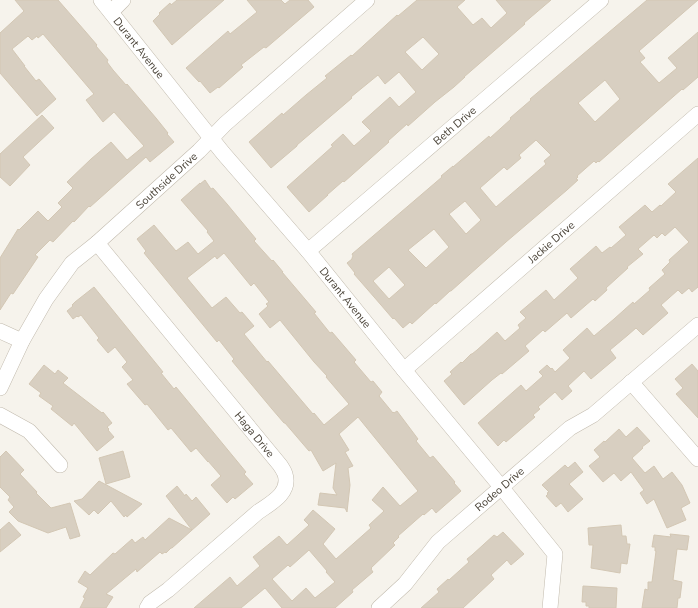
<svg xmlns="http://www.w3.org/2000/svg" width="698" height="608" font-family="'Nunito Sans',sans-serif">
<rect width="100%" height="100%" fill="#f6f3ec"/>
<path fill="#d8cfc1" stroke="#d3c7b4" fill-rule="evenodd" d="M15,0H58L85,31L97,45L96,46L108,60L107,62L113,70L126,85L127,84L156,118L168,133L167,134L174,142L150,162L146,157L90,207L89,206L74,222L73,221L53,242L50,240L35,255L38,257L13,294L11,293L0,310V258L18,229L19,230L38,211L48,221L62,207L58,203L73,188L67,182L91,159L111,142L127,160L144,146L114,112L103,122L86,100L94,94L43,34L38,38L37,36L32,40L28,36L12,49L25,66H24L36,81L39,79L56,99L37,116L0,73V33L24,11Z
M177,0H224L172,45L153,21L160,14L159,13L170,3L171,5Z
M247,0H281L285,4L290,0H308L314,7L266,48L264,47L241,65L243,67L219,88L218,87L210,93L200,81L199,82L186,68L228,31L230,34L257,12Z
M417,0H465L457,7L473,25L482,18L491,28L507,13L496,0H551L524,23L525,24L464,77H465L454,87L435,102L408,126L407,124L388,141L389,142L344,182L343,181L327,195H328L309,212L287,187L333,146L331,145L343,134L354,146L371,131L362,122L390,97L399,107L416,92L399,72L385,84L378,75L351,97L352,98L297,145V146L271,168L249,142L282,113L283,115L306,95L327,78L325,76L351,55L352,56L397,15L398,16ZM423,37L439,54L422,70L405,52Z
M647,0H698L639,51L645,58L640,62L659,83L677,68L668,58L698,32V77L683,90L682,89L599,162L598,161L596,163L594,161L577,176L578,177L576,179L578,180L567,190L506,242L451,291H450L436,304L435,303L412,324L410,322L403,328L394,318L393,319L381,305L361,282L354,274L355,273L347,263L352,259V258L353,256L352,254L442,177L441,176L453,166V167L489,136L490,138L511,119L510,118L531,100L530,99ZM605,80L620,99L595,122L578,103ZM536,140L551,155L544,161L546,164L496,207L480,188L504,167L507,170L521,158L519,155ZM465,201L481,220L466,234L449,214ZM434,229L449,247L426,268L408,250ZM389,267L405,285L389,299L373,281Z
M42,115L54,128L23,157L30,165L10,186L0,177V154Z
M698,158V287L692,292L689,288L682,294L678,290L661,305L668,313L643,335L636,328L628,335L610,350L616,358L591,379L584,371L568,386L572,391L562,400L555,392L538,407L540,409L533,415L535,417L506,442L504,440L498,446L478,423L521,385L526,391L543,376L539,372L547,365L551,369L552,368L555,372L570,358L563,350L587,328L594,336L614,319L633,302L634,304L650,290L649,288L665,274L662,270L670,262L669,260L689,242L675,227L665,236L662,233L657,238L654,235L638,249L643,254L627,267L628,268L606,288L607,290L595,301L593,299L571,318L567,313L545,332L543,330L525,346L529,351L502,374L501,373L492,380L464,405L444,381L452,374L450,372L461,362L462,363L471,354H472L477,350L497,332L505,341L520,328L518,325L526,318L520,312L546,290L554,300L578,278L570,269L596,246L602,253L610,247L611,248L626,235L619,227L645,205L652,212L660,205L661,206L676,192L668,184Z
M205,180L211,189L213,188L227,204L256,239L254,241L272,261L273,260L283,272H282L316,312L314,313L330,333L332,332L356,360L354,362L371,382L373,381L382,392L379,396L393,413V412L394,413L397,411L418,439L416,441L430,458L433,456L455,482L454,483L461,491L436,513L432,508L424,515L423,514L398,536L399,537L393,543L395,545L371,568H372L371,569L373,572L352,590L353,592L335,608H282L265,588L241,608H194L230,577L237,586L260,566L253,557L279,536L287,545L309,525L304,520L313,510L335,529L323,544L336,559L371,528L369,525L384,511L372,500L383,487L400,506L418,491L358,417L339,434L349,450L345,452L353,466L348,468L350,485L347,512L345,508L318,505L320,493L337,495L333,488L336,463L323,471L311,450L309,451L285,423H284L272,409L232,361L234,359L219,340L217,342L144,253L146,251L137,239L154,225L176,251L188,242L198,254L214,241L207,232L208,231L181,200L200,183V184ZM224,253L251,286L254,283L269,302L266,304L268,306L259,314L270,328L280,320L314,362L327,376L326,377L349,404L324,425L314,413L313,414L268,361L267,362L244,334L254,326L242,312L240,313L226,297L212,308L187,278L215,256L217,259ZM309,550L327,571L326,572L335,582L315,598L306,588L292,601L272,579L288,565L290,567Z
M94,287L163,372L161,373L174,389L176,387L246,472L244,474L253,484L235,499L233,497L227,503L211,485L221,476L208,461V462L196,448L191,452L171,428L168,430L147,404L145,405L127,384L133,380L122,367L127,362L115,347L108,353L97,340L99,338L81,315L78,317L77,316L73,319L67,311L73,306L72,305L75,302Z
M692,364L698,371V418L676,394L683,388L675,379Z
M44,365L55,374L58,370L68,378L63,383L102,413L103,412L112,423L107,427L109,429L108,430L114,437L97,451L74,423L72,426L51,409L53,406L39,396L41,393L29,384Z
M637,427L650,441L642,447L643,448L632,458L645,473L654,466L663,479L672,472L682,485L690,503L681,508L686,520L667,528L654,499L647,504L640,493L644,490L631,472L621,481L614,473L603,482L589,466L600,457L594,450L604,441L605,442L619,429L626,437Z
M6,451L24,470L20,474L37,492L36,493L51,508L70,503L80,536L70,539L66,527L48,533L18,521L9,512L14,507L8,500L10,497L0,487V457Z
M123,451L130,477L106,484L99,458Z
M575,462L583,472L569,484L583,499L568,512L561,503L556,507L546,496L548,494L547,493L549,492L542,485L565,465L568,468Z
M99,481L142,504L127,517L126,515L124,517L111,501L98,514L94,510L89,515L74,501L82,499Z
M177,486L185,496L186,494L192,501L196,497L210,514L172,548H171L166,553L165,552L162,554L160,552L137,572L136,569L106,594L113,597L106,608H80L85,598L83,597L88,588L78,582L85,571L90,575L113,553L115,554L132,539L135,543L143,537L145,540L169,518L192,530L166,496Z
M9,522L21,535L0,552V530Z
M621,525L622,536H626L627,544H630L627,564L621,563L620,573L591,568L593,545H589L588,528Z
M503,532L524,554L511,565L507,560L491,575L494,579L463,608H421L439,592L437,589L448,579L449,580L469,562L467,559L472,555L494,535L497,537Z
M670,534L689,536L687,550L677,549L673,580L682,582L680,598H678L677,608H642L645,589L648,590V582H652L656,551H655V547H652L654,535L671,537Z
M583,586L617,588L616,608H589V606H586V602H582Z"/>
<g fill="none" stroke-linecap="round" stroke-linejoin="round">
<defs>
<g id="minor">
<path id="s1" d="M101,0L223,153L308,251L404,370L502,488L555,554L550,608"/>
<path d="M111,12L123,0"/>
<path id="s2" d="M97,243L280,465C282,468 284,471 285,474C291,493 271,503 258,512L168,590L150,603L147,608"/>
<path id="s3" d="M308,251L601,0"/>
<path d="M0,331L22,341"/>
<path id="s4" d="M404,370L698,114"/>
<path d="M631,382L698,459"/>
<path id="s5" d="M0,388L22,341L46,299L72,263L97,243L199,151L225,124L367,0"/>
<path d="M0,415L29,431L60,465"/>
<path id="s6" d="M379,608L405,584L438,542L570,428L593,415L698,325"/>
</g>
</defs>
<use href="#minor" stroke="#c2bbae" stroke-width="16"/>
<use href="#minor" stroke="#fff" stroke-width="15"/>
</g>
<g text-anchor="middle" stroke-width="3" stroke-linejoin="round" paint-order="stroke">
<g font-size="11" fill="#4b4439" stroke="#fff">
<text dy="4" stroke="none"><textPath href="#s1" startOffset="61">Durant Avenue</textPath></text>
<text dy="4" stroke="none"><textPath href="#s3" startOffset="193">Beth Drive</textPath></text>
<text dy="4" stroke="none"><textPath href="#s5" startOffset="270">Southside Drive</textPath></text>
<text dy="4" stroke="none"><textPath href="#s4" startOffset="195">Jackie Drive</textPath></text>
<text dy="4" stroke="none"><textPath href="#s1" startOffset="385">Durant Avenue</textPath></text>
<text dy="4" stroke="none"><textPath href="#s2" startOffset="248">Haga Drive</textPath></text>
<text dy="4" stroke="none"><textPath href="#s6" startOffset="170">Rodeo Drive</textPath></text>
</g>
</g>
</svg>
